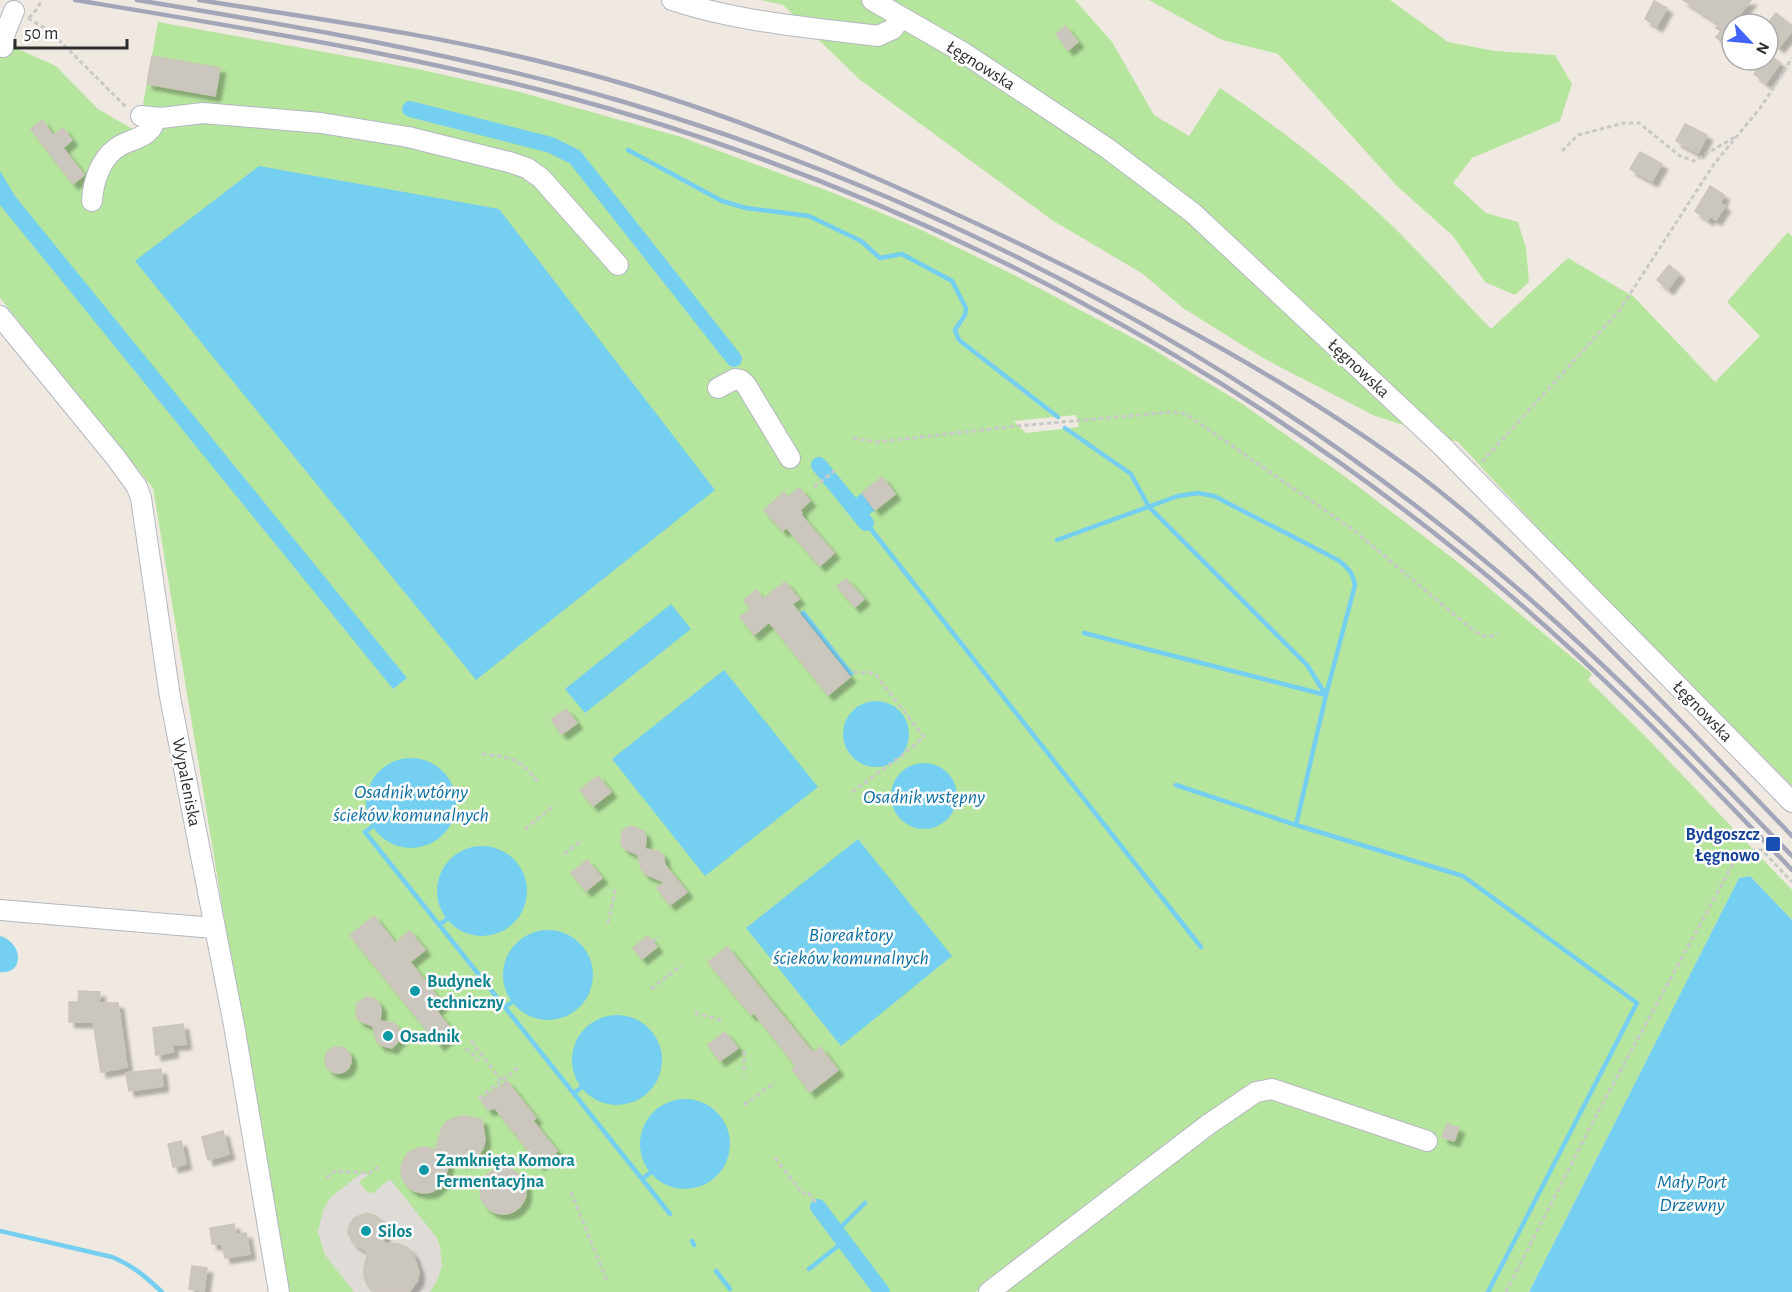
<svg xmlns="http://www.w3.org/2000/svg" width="1792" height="1292" font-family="'Alegreya Sans',sans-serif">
<defs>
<filter id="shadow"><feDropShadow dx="5.5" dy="5.5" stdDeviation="1.5" flood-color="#0004"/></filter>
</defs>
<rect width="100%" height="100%" fill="#efe9e1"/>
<path fill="#b6e59e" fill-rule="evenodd" d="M761,0H1075L1112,42L1154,115L1189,136L1220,88C1274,124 1325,164 1372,207C1414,245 1452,289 1491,329L1568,258L1634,297L1715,382L1760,336L1727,302L1788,232L1792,237V786L1589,583L1458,442L1375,416L1263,358L1183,308L1143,274L1052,220L859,79L783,5Z
M1149,0H1390L1448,42L1495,51L1555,55L1572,84L1560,121L1472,158L1453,183L1486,213L1518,222L1526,248L1529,282L1515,295L1485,282L1453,236L1397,186L1278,54L1222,40Z
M158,22L418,69L516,91L681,137L831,192L915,227L1014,275L1146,345L1241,403L1347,478L1459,563L1592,674L1588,680L1647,738L1792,890V920L1750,876L1739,878L1529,1292H981L979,1289L975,1292H286L153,488L0,298V47L18,49L56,66L98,109L138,132ZM1076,415L1079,427L1026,433L1014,421Z"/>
<path fill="#dfdcd8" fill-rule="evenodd" d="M364,1171L368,1175L359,1182L367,1192L373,1193L390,1179L437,1238L440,1247L442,1265L438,1279L430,1292H354L325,1255L318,1232L323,1210L330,1198ZM364,1213L372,1214L379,1218L384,1229L364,1249L356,1246L351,1240L348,1228L354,1218Z"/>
<path fill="#75cff0" d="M259,166L499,209L715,490L476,680L135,261Z
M0,171L15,196L407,678L393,689L0,205Z
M862,493L875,510L857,524L844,507Z
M671,604L691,629L585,713L565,689Z
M804,610L854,674L830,692L780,628Z
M724,670L818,787L705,876L612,759Z
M843 734a33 33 0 1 1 66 0a33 33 0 1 1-66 0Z
M366 803a45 45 0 1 1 90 0a45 45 0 1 1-90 0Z
M891 796a33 33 0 1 1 66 0a33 33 0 1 1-66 0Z
M858,839L952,956L841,1046L746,928Z
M437 891a45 45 0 1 1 90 0a45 45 0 1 1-90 0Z
M1750,876L1792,920V1292H1529L1739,878Z
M503 975a45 45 0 1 1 90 0a45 45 0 1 1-90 0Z
M0,936C24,943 24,975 0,972Z
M572 1060a45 45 0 1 1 90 0a45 45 0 1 1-90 0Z
M640 1144a45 45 0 1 1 90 0a45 45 0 1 1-90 0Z"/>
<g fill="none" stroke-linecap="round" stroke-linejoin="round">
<path stroke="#75cff0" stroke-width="4.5" d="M628,150L722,201L746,208L809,216L861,241L880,258L902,254L952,281L966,308L965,315L955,330L959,340L1058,417
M1065,428L1131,474L1149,507L1307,665L1326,695L1296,825L1463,876L1637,1003L1488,1292
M866,523L1201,947
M1057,540L1178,496L1198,493L1214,496L1338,560C1348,568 1353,573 1355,585L1326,695L1084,633
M1176,785L1296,825
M373,826L365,832L670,1214
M439,925L447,919
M505,1007L512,1002
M574,1093L582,1087
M642,1179L650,1173
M0,1231L112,1257C132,1265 146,1277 162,1292
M836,1232L865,1203
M692,1241L694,1245
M809,1269L843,1242
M716,1271L730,1289"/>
<path stroke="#75cff0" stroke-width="16" d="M410,109L551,145L575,157L734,359
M819,465L866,523
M818,1207L882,1292"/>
</g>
<path fill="#cbc7bf" stroke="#cbc5ba" stroke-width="1.5" filter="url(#shadow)" d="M1683,0H1751L1735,20L1738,23L1732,24V52L1716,37L1721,31L1716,28L1720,24Z
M1654,1L1667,8L1657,26L1645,19Z
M1776,13L1792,26V31L1779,47L1768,38V23Z
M1065,26L1078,42L1068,50L1056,34Z
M1768,54L1780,63L1766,83L1754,74L1764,60H1768Z
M152,56L220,68L215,96L147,84Z
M42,120L53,135L63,128L72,140L63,148L84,175L73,184L31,129Z
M1685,124L1707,135L1698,153L1676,141Z
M1640,152L1662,164L1652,181L1630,169Z
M1710,186L1724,195L1720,203L1725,206L1716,220L1710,216L1708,220L1695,211Z
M1669,265L1679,274L1668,289L1657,280Z
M882,477L895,494L875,510L862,493Z
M799,488L810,501L800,510L802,513L801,515L834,553L820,566L786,527L783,531L764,510L784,492L788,497Z
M846,579L864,599L855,607L837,586Z
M785,582L799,599L792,604L850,677L828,695L769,622L754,635L740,617L751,609L744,600L756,590L763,599Z
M566,709L577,723L562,734L551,720Z
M598,776L611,792L593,806L580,790Z
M632,826L643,831L646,837L645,849L658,851L663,855L665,865L687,892L670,905L657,888L664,882L645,874L641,869L638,855L625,849L621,845L622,832L626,828Z
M587,860L602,878L586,891L571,873Z
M374,916L395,943L410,931L425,950L410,962L443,1004L436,1010L454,1033L439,1045L350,935Z
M648,936L657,947L642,959L633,948Z
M727,947L813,1053L820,1047L838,1070L810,1092L792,1069L796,1066L754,1013L751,1015L708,962Z
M79,991L100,992L99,1003H118L127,1067L101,1072L93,1022H69V1002H78Z
M367,997L373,998L378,1002L381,1008L380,1021L393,1023L398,1027L400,1039L392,1048L380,1045L376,1040L373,1026L360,1021L356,1016L357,1003Z
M183,1024L186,1044L172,1045L173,1052L156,1055L153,1028Z
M725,1032L738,1048L720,1061L708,1045Z
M325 1060a13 13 0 1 1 26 0a13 13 0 1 1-26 0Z
M161,1069L163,1086L129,1091L126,1073Z
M507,1081L536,1118L533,1121L557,1151L539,1165L516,1135L520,1129L514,1133L495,1108L488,1110L481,1100Z
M463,1116L482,1120L485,1140L483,1148L478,1156L471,1161L462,1162L449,1159L445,1179L439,1187L432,1192L423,1193L414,1191L407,1186L402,1178L401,1169L403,1161L408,1153L415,1149L424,1147L436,1150L441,1130L446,1122L454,1118Z
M1447,1124L1459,1128L1454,1141L1442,1137Z
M223,1131L229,1154L208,1160L202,1137Z
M181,1141L186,1164L173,1167L168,1144Z
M480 1191a23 23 0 1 1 46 0a23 23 0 1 1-46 0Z
M366,1213L376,1216L381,1221L384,1229V1243L398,1244L406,1247L413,1254L419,1271L418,1280L409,1292H373L368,1286L364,1277V1268L368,1252L353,1243L348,1233L349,1225L354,1218Z
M234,1224L236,1235L246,1233L250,1254L225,1258L222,1244H212L210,1228Z
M192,1266L207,1268L204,1291L189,1289Z"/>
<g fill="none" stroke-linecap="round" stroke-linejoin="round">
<defs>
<path id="minor" d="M672,0C738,22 808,27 878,36L893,29L901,17
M872,0L964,53L1107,148L1193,213L1442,446L1792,802
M3,47L5,33L14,11
M141,116L161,118L203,113L321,123L408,137L509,162L527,168L541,178L618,265
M92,201C93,182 100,161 115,149C129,138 153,139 155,118
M0,316L116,458L137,487L141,498L170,697L234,1025L279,1292
M718,388L735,379L741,380L746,385L790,458
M0,910L214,928
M989,1292L1209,1124L1256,1092L1272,1089L1427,1141"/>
</defs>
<use href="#minor" stroke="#b4b7c1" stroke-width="22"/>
<path stroke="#c9c9c9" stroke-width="3" stroke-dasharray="4.5 3" stroke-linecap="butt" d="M28,18L52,33L127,108
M29,18L38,8L41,0
M1562,151L1578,135L1624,123H1639L1680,156L1694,161L1735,137
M853,438L877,442L1017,426L1172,412L1186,414L1352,529L1474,631L1484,636H1492L1497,632
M1482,462L1619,311L1714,164L1761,107L1792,58
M814,487L837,469
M482,754C513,758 518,757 538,782
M852,792L900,757L924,737L876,675L871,673L853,672
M525,829L555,805
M564,854L582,840
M608,923L616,886
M652,942L659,937
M651,989L682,965
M695,1013L721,1020
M471,1041L501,1080
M465,1049L471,1052L478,1061
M744,1051V1075
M479,1098L518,1068
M744,1105L775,1082
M775,1158L803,1194L807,1191L816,1203
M478,1160L551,1168
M326,1178L335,1171L370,1173L379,1166
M571,1192L607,1281
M1506,1292L1598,1112L1740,851L1762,850L1792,882"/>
<use href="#minor" stroke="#fff" stroke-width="20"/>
<path stroke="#a3a6b8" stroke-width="4.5" d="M75,0C263,31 453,61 637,117C937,209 1218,358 1463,556C1581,651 1687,760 1792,870
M137,0C301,27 465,55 624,102C957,201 1271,373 1532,601C1624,681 1708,769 1792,856
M199,0C318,19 438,35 554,65C710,103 859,168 1003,236C1145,304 1294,382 1420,476C1486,526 1547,585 1605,644C1668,707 1730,771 1792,836"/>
</g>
<rect fill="#1a4fb4" stroke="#fff" stroke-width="2" x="1765" y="836" width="16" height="16" rx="3"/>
<g fill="#0f9aa8" stroke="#fff" stroke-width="2">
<circle cx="415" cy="991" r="6"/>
<circle cx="388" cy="1036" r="6"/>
<circle cx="424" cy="1170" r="6"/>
<circle cx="366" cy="1231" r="6"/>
</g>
<g text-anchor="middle" stroke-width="5" stroke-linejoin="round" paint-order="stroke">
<g font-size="18" fill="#2e2e2e" stroke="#fff">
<text transform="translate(981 65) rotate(32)" y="6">Łęgnowska</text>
<text transform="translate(1359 368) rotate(43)" y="6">Łęgnowska</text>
<text transform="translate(1703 711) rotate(46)" y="6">Łęgnowska</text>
<text transform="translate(187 782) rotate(79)" y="6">Wypaleniska</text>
</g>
<g font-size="18" font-weight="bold" fill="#164399" stroke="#fff" text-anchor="end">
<text x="1760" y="840">Bydgoszcz<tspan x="1760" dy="21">Łęgnowo</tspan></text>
</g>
<g font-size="18" font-weight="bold" fill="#0d838f" stroke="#fff" text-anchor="start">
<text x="427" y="987">Budynek<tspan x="427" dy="21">techniczny</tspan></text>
<text x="400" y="1042">Osadnik</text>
<text x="436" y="1166">Zamknięta Komora<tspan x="436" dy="21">Fermentacyjna</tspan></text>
<text x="378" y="1237">Silos</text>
</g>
<g font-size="20" font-style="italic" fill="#0d6fa3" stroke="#fff">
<text x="411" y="798">Osadnik wtórny<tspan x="411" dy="23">ścieków komunalnych</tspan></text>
<text x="924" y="803">Osadnik wstępny</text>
<text x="851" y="941">Bioreaktory<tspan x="851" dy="23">ścieków komunalnych</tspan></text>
<text x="1692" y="1188">Mały Port<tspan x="1692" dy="23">Drzewny</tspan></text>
</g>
</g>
<g transform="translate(1750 42) rotate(116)"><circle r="28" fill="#ffffff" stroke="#ababab" stroke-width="1.5"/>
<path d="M0-4.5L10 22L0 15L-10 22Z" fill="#4264fb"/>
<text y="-9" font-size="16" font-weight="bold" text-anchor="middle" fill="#2e2e2e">N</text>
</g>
<path d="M15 39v9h112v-9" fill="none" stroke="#2e2e2e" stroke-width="3"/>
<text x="24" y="39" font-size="18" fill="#2e2e2e" stroke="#ffffff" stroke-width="4.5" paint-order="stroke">50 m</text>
</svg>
